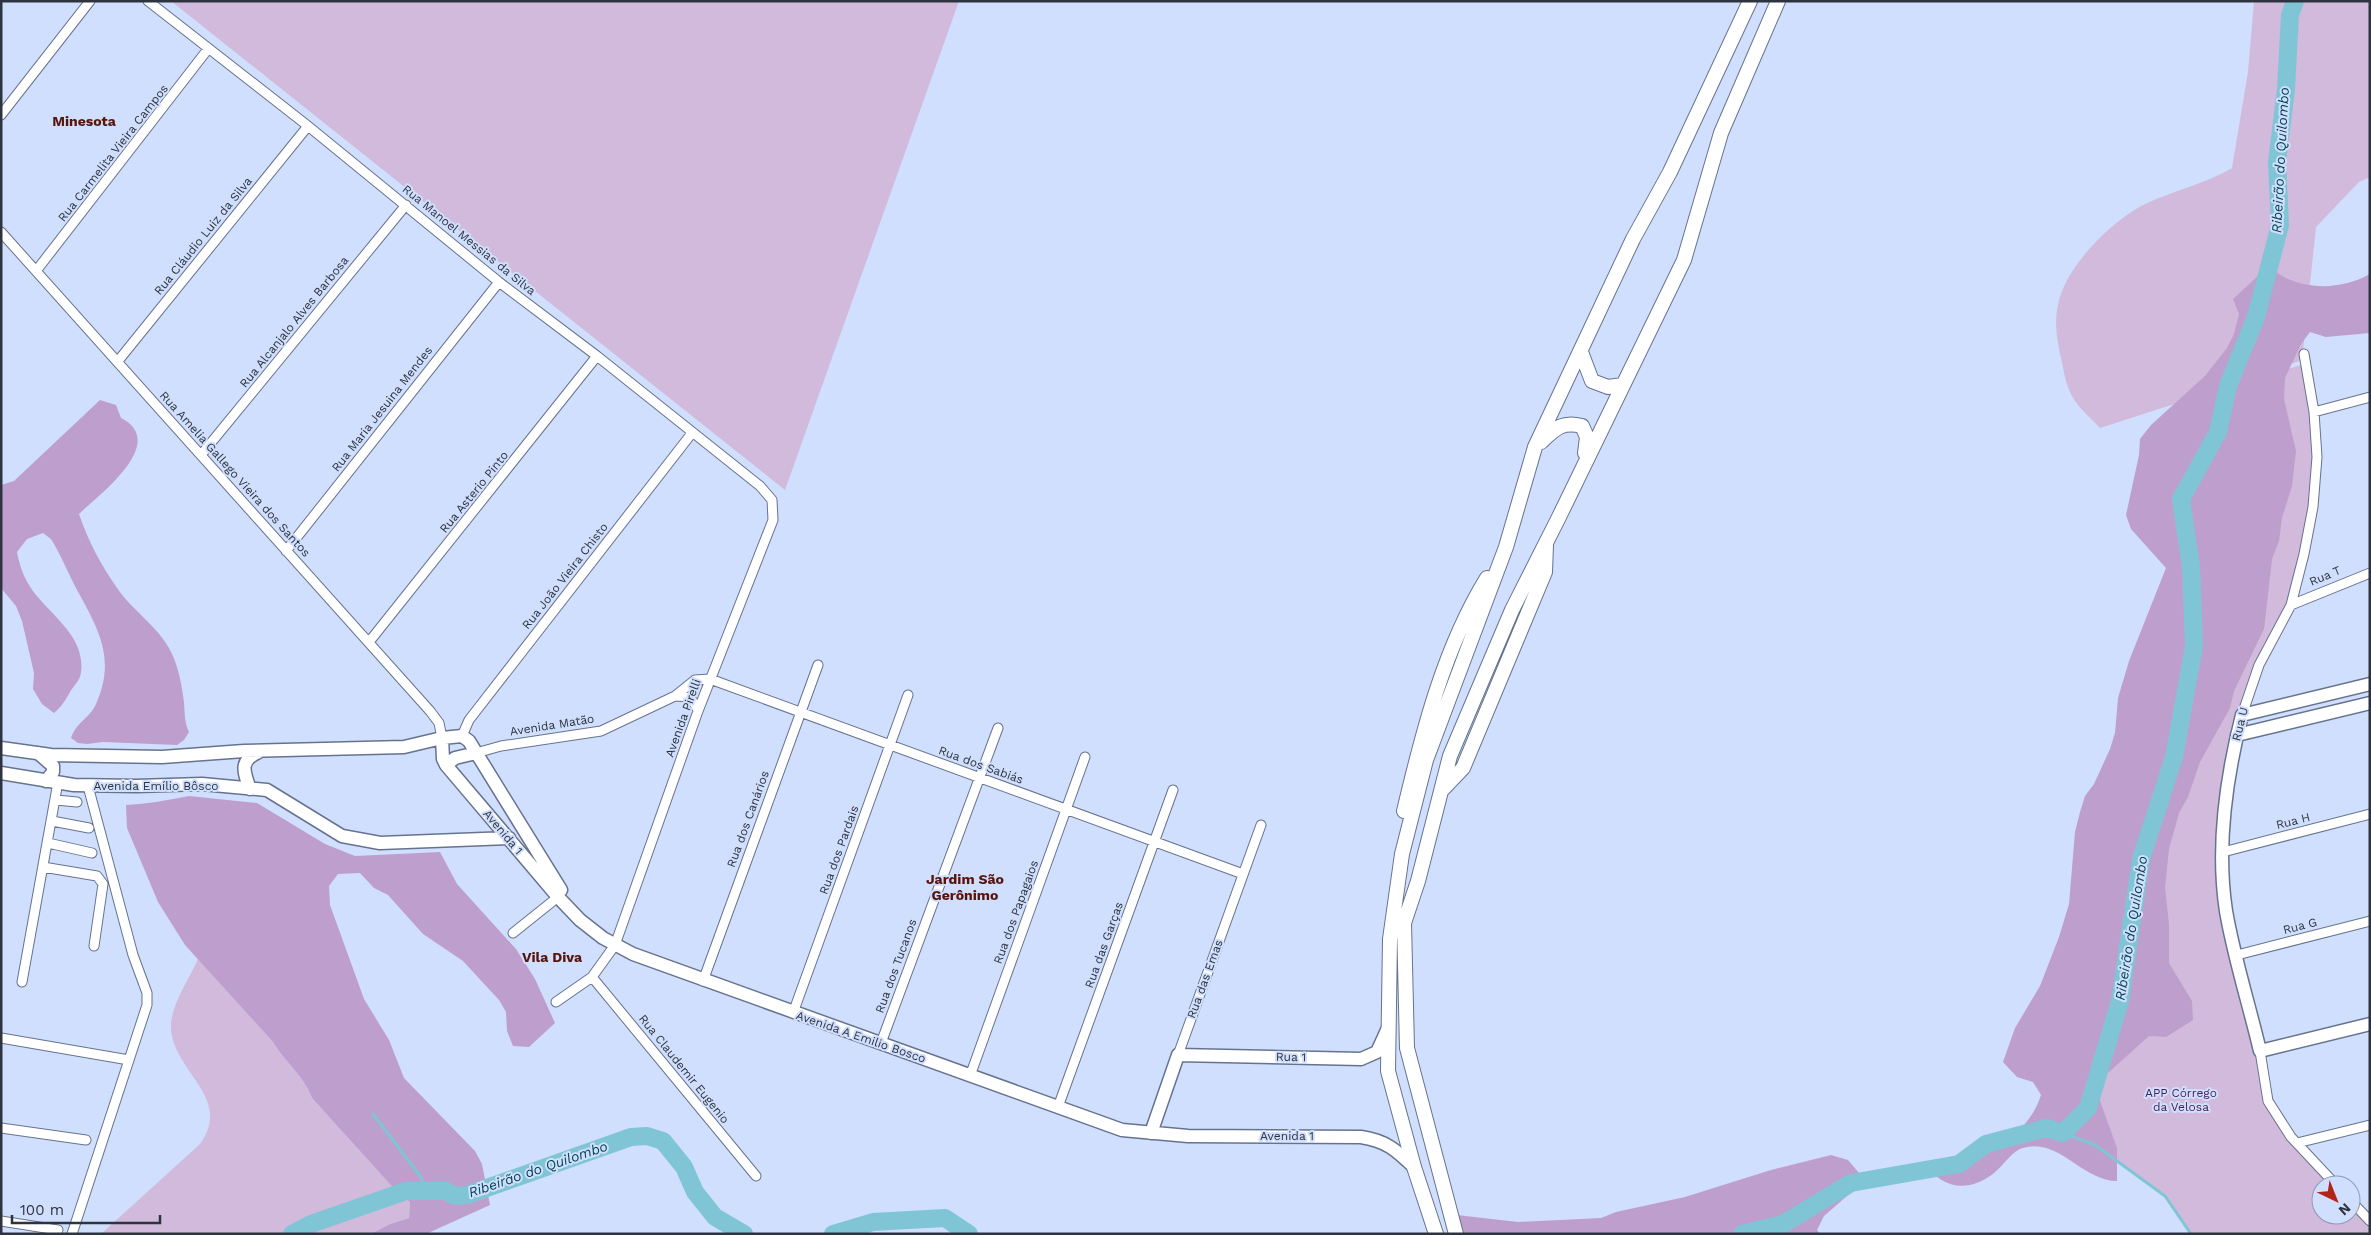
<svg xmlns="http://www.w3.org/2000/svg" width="2371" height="1235" font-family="'Work Sans',sans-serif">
<rect width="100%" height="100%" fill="#d0dffd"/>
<path fill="#d1badb" d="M171,1H959L785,490Z
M2254,1H2370V177L2359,182L2316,227L2302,360L2240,383L2308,363L2313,457L2311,505L2301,554L2284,611L2257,664L2218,856L2270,1101L2293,1136L2335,1185H2321V1215H2351V1204L2370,1223V1234H2191L2165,1196L2095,1145L2088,1108L2227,387L2100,428C2092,419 2082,411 2075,401C2066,388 2064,372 2061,358C2057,341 2054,322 2058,305C2065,267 2109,224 2141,206C2171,191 2203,185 2232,168L2248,72Z
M198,959L273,1042C285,1062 304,1076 312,1098L398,1193L410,1202L409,1218L390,1224L371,1234H101L200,1144C233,1098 175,1073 171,1030C169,1007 189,980 198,959Z"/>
<path fill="#be9ecc" d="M2276,272C2302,291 2342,290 2370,274V333L2326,337L2310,332L2301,344L2285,378L2284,399L2296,451L2292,486L2282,518L2279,541L2272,559L2264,629L2234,691L2230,708L2200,762L2188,797L2179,813L2169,849L2165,888L2169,924V963L2192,1001L2193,1020L2166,1037L2149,1036L2099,1081V1098L2117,1148V1181C2082,1181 2059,1137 2023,1148C2013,1150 2003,1166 1994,1173C1969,1193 1941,1190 1924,1161C1946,1165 1949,1161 1969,1154C1976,1152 1983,1153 1989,1150C2014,1140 2033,1120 2041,1095L2033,1082L2017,1077L2003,1062L2015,1028L2040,986L2059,937L2069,904L2075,832L2080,812L2085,796L2094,784L2110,749L2115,733L2118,698L2129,661L2166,568L2131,529L2126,515L2139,455L2140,439L2151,425L2205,376L2227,348L2234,334L2239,314L2233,299L2259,275Z
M100,400L116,405L121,418C170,443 97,496 79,514C89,543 100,563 117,588C132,610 156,625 169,648C178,664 182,685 184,703C185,714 184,722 189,732L184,740L177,745L103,742L87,744L78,743L71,738C77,721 90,718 96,704C116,659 99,630 77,590C68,573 61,555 51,539L43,533L27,539L17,552C19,563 23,576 29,585C46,613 86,634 81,672C80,681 74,685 70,692C65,701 62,706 54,713L42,704L33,689L34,673L22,621L16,606L1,588V485L14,481Z
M189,796L257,803L325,844L355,856L440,852L457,884L516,949L535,979L555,1023L529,1047L513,1046L507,1031L506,1012L499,1000L463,961L423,934L388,895L374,888L360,873L338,874L329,886L330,905L364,999L389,1040L404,1078L475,1151L482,1164L490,1205L426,1234H371L390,1224L409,1218L410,1202L398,1193L312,1098C304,1076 285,1062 273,1042L185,945L158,902L127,828L126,805C147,804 168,800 189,796Z
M1831,1155L1848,1160L1859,1173L1855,1189L1824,1216L1817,1230L1820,1234H1462L1448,1214L1518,1222L1601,1218L1616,1212L1685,1197L1771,1170Z"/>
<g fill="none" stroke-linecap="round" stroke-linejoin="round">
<path stroke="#80c5d6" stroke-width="3" d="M373,1114L421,1177L425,1191
M2063,1133L2095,1145L2165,1196L2191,1234"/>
<path stroke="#80c5d6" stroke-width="18" d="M292,1234L311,1224L406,1191H446L455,1196L467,1195L631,1137L647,1136L663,1141L684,1167L695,1192L715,1217L744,1234
M833,1234L873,1222L945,1218L969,1234
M1742,1234L1783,1224L1851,1183L1959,1164L1986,1144L2046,1128L2063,1133L2088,1108L2120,1001L2141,859L2174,757L2194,646L2191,567L2181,499L2218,432L2228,386L2256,317L2280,225L2277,162L2286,89L2290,15L2295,1"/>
<defs>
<path id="street" d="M148,1L308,126L499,282L597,356L760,486L772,500L773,520L698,711L615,945L592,977L556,1002
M1,115L90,1
M1,232L430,711L439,723L442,738
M36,271L208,49
M118,361L308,126
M2314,412L2370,397
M201,455L406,205
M286,551L499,282
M2291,605L2370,573
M369,642L597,356
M675,696C689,696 693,698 698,711
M2242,715L2259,665L2291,605L2304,554L2313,507L2317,457L2314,412L2304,354
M462,736L469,720L692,433
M476,753L501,746L601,731L675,696L695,680L710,679L1243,874
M56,800L77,802
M52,821L89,828
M48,843L92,853
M2223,852L2370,814
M43,867L97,876L103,884L94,946
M513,933L558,897
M2237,955L2370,921
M592,977L756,1176
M703,981L818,665
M22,982L58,782
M793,1013L908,695
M1,1038L129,1060
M881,1043L998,728
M2260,1051L2268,1101L2291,1137L2336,1185
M1178,1055L1261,825
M970,1076L1085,757
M1058,1107L1173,790
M1,1128L86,1140
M2297,1143L2370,1125
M2351,1201L2370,1221
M1,1221L58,1230
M72,1234L147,1005V993L133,955L88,786"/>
<path id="secondary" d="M2370,684L2242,715C2226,778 2216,846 2226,911C2234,958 2249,1004 2260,1051L2370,1024
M2237,735L2370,703
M442,738L443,759L446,765L558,897L580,920L603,938L633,954L1122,1130L1188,1136L1361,1137C1387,1141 1396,1150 1414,1167
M1,748L51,755L162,757L244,751L404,747L442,738L462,736L469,741L561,890
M38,753L53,766V772L46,781
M446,765L455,758L476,753
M1,773L74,785L136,786L202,784L267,790L342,836L380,843L509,838
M250,789C243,770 239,760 261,751
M1151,1133L1178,1055L1361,1059L1377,1052L1388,1028"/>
<path id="primary" d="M1581,352L1592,381L1608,387L1623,385
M1541,442C1555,429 1561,421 1582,426L1587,437L1585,453
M1443,789L1463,768L1545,572L1546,545
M1404,811C1423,731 1444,648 1487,578
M1436,1234L1414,1167L1388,1071L1390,939L1402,854L1426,760L1506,547L1535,447L1633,239L1670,172L1750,1
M1456,1234L1407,1048L1404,923L1418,881L1450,756L1512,610L1559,517L1684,260L1721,133L1778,1"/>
</defs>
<use href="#street" stroke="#66738e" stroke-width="11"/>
<use href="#secondary" stroke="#66738e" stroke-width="15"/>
<use href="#primary" stroke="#66738e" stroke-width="16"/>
<use href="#street" stroke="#fff" stroke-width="9"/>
<use href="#secondary" stroke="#fff" stroke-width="12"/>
<use href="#primary" stroke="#fff" stroke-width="14"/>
</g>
<g text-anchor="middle" stroke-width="4" stroke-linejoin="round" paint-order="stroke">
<g font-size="12" fill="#2e343f" stroke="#d0dffd">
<text transform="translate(113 153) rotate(-52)" y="4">Rua Carmelita Vieira Campos</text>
<text transform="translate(203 236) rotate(-51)" y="4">Rua Cláudio Luiz da Silva</text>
<text transform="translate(469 240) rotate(39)" y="4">Rua Manoel Messias da Silva</text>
<text transform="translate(294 322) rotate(-51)" y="4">Rua Alcanjalo Alves Barbosa</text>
<text transform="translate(382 409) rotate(-52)" y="4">Rua Maria Jesuina Mendes</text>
<text transform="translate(235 474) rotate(48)" y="4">Rua Amelia Gallego Vieira dos Santos</text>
<text transform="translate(474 492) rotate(-51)" y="4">Rua Asterio Pinto</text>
<text transform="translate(565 576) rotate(-52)" y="4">Rua João Vieira Chisto</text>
<text transform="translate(2325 576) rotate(-23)" y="4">Rua T</text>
<text transform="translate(683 718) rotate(-70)" y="4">Avenida Pirelli</text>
<text transform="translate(2240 724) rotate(-76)" y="4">Rua U</text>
<text transform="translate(552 725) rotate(-9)" y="4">Avenida Matão</text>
<text transform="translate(981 765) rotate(20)" y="4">Rua dos Sabiás</text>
<text x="156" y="790">Avenida Emílio Bôsco</text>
<text transform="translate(748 819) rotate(-70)" y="4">Rua dos Canários</text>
<text transform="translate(2293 821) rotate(-14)" y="4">Rua H</text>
<text transform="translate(503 832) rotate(50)" y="4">Avenida 1</text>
<text transform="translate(839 850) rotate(-70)" y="4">Rua dos Pardais</text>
<text transform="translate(1016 912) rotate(-70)" y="4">Rua dos Papagaios</text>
<text transform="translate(2300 926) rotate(-14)" y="4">Rua G</text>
<text transform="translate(1104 945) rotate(-70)" y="4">Rua das Garças</text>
<text transform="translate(896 966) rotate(-70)" y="4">Rua dos Tucanos</text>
<text transform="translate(1205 979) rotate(-70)" y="4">Rua das Emas</text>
<text transform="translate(861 1037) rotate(19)" y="4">Avenida A Emilio Bosco</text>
<text transform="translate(1291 1057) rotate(1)" y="4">Rua 1</text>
<text transform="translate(684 1069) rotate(51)" y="4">Rua Claudemir Eugenio</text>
<text x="1287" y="1140">Avenida 1</text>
</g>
<g font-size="12" fill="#4a225a" stroke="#d0dffd">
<text x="2181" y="1097">APP Córrego<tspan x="2181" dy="14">da Velosa</tspan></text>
</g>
<g font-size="14" font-weight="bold" fill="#57140c" stroke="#d0dffd">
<text x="84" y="126">Minesota</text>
<text x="965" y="884">Jardim São<tspan x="965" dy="16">Gerônimo</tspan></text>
<text x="552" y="962">Vila Diva</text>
</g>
<g font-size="14" font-style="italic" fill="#034551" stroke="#d0dffd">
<text transform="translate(2280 160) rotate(-87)" y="5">Ribeirão do Quilombo</text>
<text transform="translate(2131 928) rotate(-81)" y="5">Ribeirão do Quilombo</text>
<text transform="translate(538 1169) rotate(-19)" y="5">Ribeirão do Quilombo</text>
</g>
</g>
<rect width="2371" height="1235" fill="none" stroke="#2e343f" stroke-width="5"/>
<g transform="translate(2336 1200) rotate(137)"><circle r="24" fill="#d0dffd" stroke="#8f9bb1"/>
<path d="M0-4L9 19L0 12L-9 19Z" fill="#b22416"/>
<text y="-8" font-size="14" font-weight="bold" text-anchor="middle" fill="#2e343f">N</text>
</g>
<path d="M12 1215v8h148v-8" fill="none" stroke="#2e343f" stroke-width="2.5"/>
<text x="20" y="1215" font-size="15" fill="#2e343f" stroke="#d0dffd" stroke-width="4" paint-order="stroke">100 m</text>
</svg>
